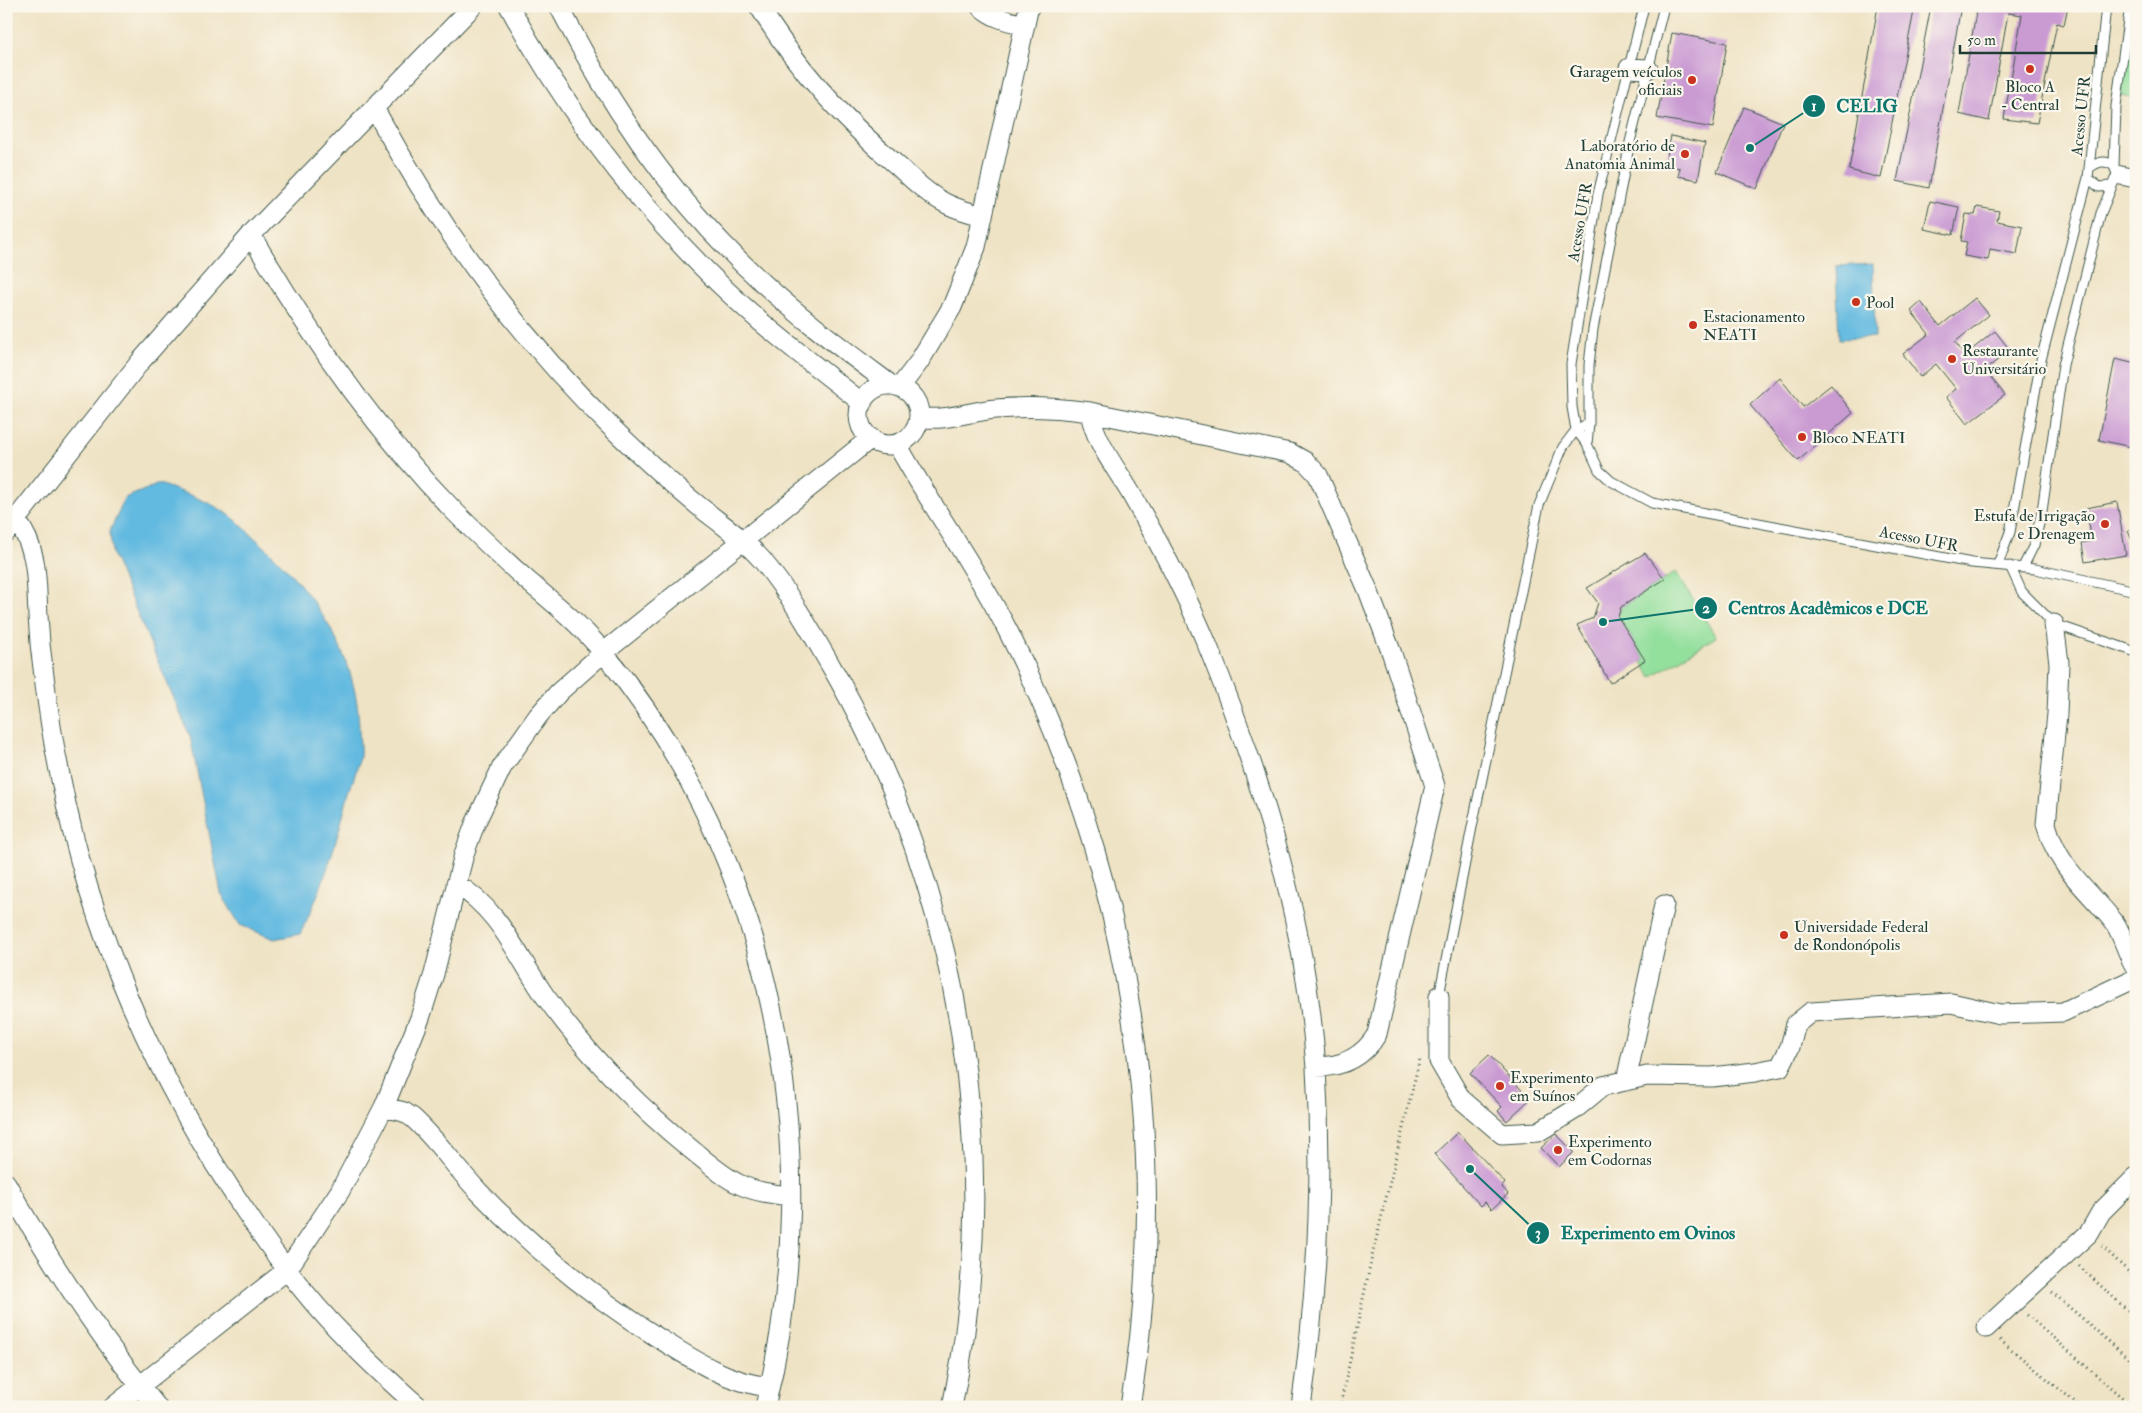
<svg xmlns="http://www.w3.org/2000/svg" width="2142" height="1413" font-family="'IM FELL Double Pica',serif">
<rect width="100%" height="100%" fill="#fbf7ec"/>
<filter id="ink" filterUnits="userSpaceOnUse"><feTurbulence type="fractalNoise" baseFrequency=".02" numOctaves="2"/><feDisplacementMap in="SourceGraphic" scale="10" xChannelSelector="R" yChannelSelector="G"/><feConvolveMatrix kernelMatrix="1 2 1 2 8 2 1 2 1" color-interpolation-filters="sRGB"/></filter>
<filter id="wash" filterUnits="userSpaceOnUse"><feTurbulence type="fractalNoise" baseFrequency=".0096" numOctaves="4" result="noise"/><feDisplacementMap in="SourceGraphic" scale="20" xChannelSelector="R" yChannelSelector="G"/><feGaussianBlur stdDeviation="1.12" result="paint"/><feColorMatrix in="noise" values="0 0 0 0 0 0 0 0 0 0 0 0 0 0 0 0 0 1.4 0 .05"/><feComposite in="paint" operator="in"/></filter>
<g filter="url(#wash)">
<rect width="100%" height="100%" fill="#efe3c5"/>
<path fill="#93df9c" stroke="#598e68" d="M2133,12L2136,13V98L2120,95Z
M1676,572L1716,637L1651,677L1642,662L1645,660L1618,617L1621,607Z"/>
<path fill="#64bae0" stroke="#427c8a" d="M1873,264L1875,337L1839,339L1836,266Z
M159,484C182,492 207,500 228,514C238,521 247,531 256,539C311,588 358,653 359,729C359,738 361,747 360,756C358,768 353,780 349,792C337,841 323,889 300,934L274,939L240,925L221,893L190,736L112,554L110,531L125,498Z"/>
<g id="blocks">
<path fill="#ca9bd3" d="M1878,6H1915L1881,178L1849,170Z
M1931,6H1961L1929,188L1897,181Z
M1977,6H2068L2064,25L2057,23L2037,123L2004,119L2022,15L2008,13L1989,121L1959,114Z
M1672,33L1727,43L1713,128L1657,118Z
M1744,107L1783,123L1757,189L1717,172Z
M1671,136L1705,143L1698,180L1678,176L1680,168L1665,165Z
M1930,201L1959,207L1953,235L1924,229Z
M1977,207L1999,211L1997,221L2022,226L2017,254L1990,249L1988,260L1964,256L1967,242L1961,241L1966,214L1975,215Z
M1975,298L1989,315L1955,342L1965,355L1995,331L2010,350L1985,370L2005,395L1967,424L1946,397L1956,389L1936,364L1920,377L1903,354L1929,334L1911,311L1921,302L1940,326Z
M2115,359L2136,364V448L2099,440Z
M1780,378L1803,407L1831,385L1853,413L1798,461L1750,405Z
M2117,502L2126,555L2085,562L2082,543L2092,541L2086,508Z
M2136,528V550L2128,531Z
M1645,553L1665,579L1621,607L1618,617L1645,660L1610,683L1577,625L1593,618L1598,603L1587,588Z
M1489,1055L1530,1099L1507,1121L1498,1111L1502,1107L1470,1073Z
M1458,1132L1505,1183L1502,1187L1508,1194L1492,1209L1485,1202L1481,1206L1434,1154Z
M1556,1134L1574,1152L1559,1167L1541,1148Z"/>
</g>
</g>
<g filter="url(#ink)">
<use href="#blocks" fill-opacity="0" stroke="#3e564a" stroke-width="1"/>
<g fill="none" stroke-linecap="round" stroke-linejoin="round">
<defs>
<path id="service" d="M1644,6L1598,194L1571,364L1572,407L1576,430L1587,444L1599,470L1611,481L1652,503L1972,563L2035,569L2136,591
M2114,166L2116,106L2130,6
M2116,170L2136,174
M2088,178L2099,187L2111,186
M2116,179L2136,183
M1587,444L1589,423V365L1593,329L1630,142L1664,6
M1998,564L2010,532L2041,360L2088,178L2106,6
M2010,566L2022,592L2054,624L2136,652
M2023,567L2034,545L2042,511L2063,365L2101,213L2117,174L2114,166C2105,159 2098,162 2089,168
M1439,996L1472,827L1539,505L1563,447L1576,430L1589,423"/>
<path id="minor" d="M509,6C574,125 659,233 761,322C792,348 824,373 856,398L862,405
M559,6C611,109 677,205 763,283C803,320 847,352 891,385
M759,6C796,68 845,121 899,167C913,180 930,196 947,204C959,210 971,213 983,216
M980,6C993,18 1008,21 1025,25
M1629,68L1648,69
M374,108C438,225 515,333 610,426C639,454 669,482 700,507C721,524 744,539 762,560C792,596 816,640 839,680C961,898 1004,1162 952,1407
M251,235C309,335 374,429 455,512C479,536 504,560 529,582C556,605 580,624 603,652C773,858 829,1150 765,1407
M859 415a30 30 0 1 1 60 0a30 30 0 1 1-60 0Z
M900,387L919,362L952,307L976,247L1029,6
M1090,412C1095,444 1119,471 1134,499C1161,546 1186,594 1207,644C1262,779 1306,922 1316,1068C1323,1180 1317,1295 1301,1407
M919,417C945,422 970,411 996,409C1028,406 1059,408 1090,412L1290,453L1306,462L1318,475L1368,590L1392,654L1435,786L1377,1034C1363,1058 1342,1067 1316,1067
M897,444C932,508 976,567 1009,633C1128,870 1174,1144 1130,1407
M16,520C39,550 36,580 38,616C39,636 41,656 44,676C48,709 53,742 60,775C90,931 156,1081 246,1212C275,1256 308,1300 346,1338C369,1362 394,1385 419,1407
M6,532L140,362L251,235L473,6
M2054,624L2059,663L2057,714L2046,824C2059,870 2086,887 2114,922C2123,934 2127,955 2136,968
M456,884C500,910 517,956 545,996C587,1054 636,1105 692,1150C707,1162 723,1177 741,1185C756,1192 773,1194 789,1196
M1439,996V1061L1461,1099L1502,1134L1538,1132L1574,1110L1603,1086L1647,1076L1712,1077L1755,1072L1780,1067L1790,1047L1796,1024L1811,1012L1951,1003L2000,1014L2063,1012L2136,978
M1626,1081L1664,905
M384,1107L404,1112L413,1118C437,1140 456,1168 479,1192C533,1248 593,1297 660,1339C695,1361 728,1382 769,1387
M6,1183C50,1262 99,1337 157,1407
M1986,1328L2089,1233L2101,1212L2136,1177
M113,1407L287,1270L340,1191L384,1107L420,1018L434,974L464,854L475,824L502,767L538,716L559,692L603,653L871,438"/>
</defs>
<use href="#service" stroke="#3e564a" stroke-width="11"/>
<use href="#minor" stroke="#3e564a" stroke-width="21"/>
<path stroke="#3e564a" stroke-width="3" stroke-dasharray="1 4" stroke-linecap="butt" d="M2102,1246L2136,1279
M2079,1266L2136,1318
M2052,1292L2136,1365
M2027,1315L2133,1407
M2000,1340L2081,1407
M1340,1407L1373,1252L1420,1058"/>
<use href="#service" stroke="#fff" stroke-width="9"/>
<use href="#minor" stroke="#fff" stroke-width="19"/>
</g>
</g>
<g fill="#c8321e" stroke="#fbf7ec" stroke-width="2">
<circle cx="2030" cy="69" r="5"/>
<circle cx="1692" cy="80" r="5"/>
<circle cx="1685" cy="154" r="5"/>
<circle cx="1856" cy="302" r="5"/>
<circle cx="1693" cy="325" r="5"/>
<circle cx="1952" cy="359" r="5"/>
<circle cx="1802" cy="437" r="5"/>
<circle cx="2105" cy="524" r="5"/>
<circle cx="1784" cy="935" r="5"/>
<circle cx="1500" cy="1086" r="5"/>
<circle cx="1558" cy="1150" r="5"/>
</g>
<g text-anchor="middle" stroke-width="4.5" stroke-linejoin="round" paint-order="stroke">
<g font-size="16" fill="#1f3d34" stroke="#fbf7ec" text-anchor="start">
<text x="1682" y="77" text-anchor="end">Garagem veículos<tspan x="1682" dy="18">oficiais</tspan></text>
<text x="2030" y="92" text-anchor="middle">Bloco A<tspan x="2030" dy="18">- Central</tspan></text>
<text x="1675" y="151" text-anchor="end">Laboratório de<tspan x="1675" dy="18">Anatomia Animal</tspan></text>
<text x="1866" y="308">Pool</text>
<text x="1703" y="322">Estacionamento<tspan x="1703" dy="18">NEATI</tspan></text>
<text x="1962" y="356">Restaurante<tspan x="1962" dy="18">Universitário</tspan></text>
<text x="1812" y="443">Bloco NEATI</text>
<text x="2095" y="521" text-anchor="end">Estufa de Irrigação<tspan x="2095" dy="18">e Drenagem</tspan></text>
<text x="1794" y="932">Universidade Federal<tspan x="1794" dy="18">de Rondonópolis</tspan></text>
<text x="1510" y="1083">Experimento<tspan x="1510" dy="18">em Suínos</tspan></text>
<text x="1568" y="1147">Experimento<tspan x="1568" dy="18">em Codornas</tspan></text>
</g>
<g font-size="16" fill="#1f3d34" stroke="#fbf7ec">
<text transform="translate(2080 116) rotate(-84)" y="6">Acesso UFR</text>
<text transform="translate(1579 222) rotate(-80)" y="6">Acesso UFR</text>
<text transform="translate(1919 538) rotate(11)" y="6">Acesso UFR</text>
</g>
</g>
<path fill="none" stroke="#0f766e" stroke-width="2" d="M1750 148L1814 106M1603 622L1706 608M1470 1169L1538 1233"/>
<g fill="#0f766e" stroke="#fbf7ec" stroke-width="2">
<circle cx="1750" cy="148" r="5"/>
<circle cx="1603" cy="622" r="5"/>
<circle cx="1470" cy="1169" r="5"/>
<circle cx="1814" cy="106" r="12"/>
<circle cx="1706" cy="608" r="12"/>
<circle cx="1538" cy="1233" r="12"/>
</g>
<g font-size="15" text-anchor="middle" font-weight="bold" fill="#fff">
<text x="1814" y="111">1</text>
<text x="1706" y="613">2</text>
<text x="1538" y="1238">3</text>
</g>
<g font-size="18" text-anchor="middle" font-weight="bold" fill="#0f766e" stroke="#fbf7ec" stroke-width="4.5" stroke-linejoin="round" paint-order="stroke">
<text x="1867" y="112">CELIG</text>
<text x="1828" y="614">Centros Acadêmicos e DCE</text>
<text x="1648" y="1239">Experimento em Ovinos</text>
</g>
<rect width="2142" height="1413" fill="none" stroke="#fbf7ec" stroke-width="25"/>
<path d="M1960 45v8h136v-8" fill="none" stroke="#1f3d34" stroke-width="2.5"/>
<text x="1967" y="45" font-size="15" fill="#1f3d34" stroke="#fbf7ec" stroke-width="4" paint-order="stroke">50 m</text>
</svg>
